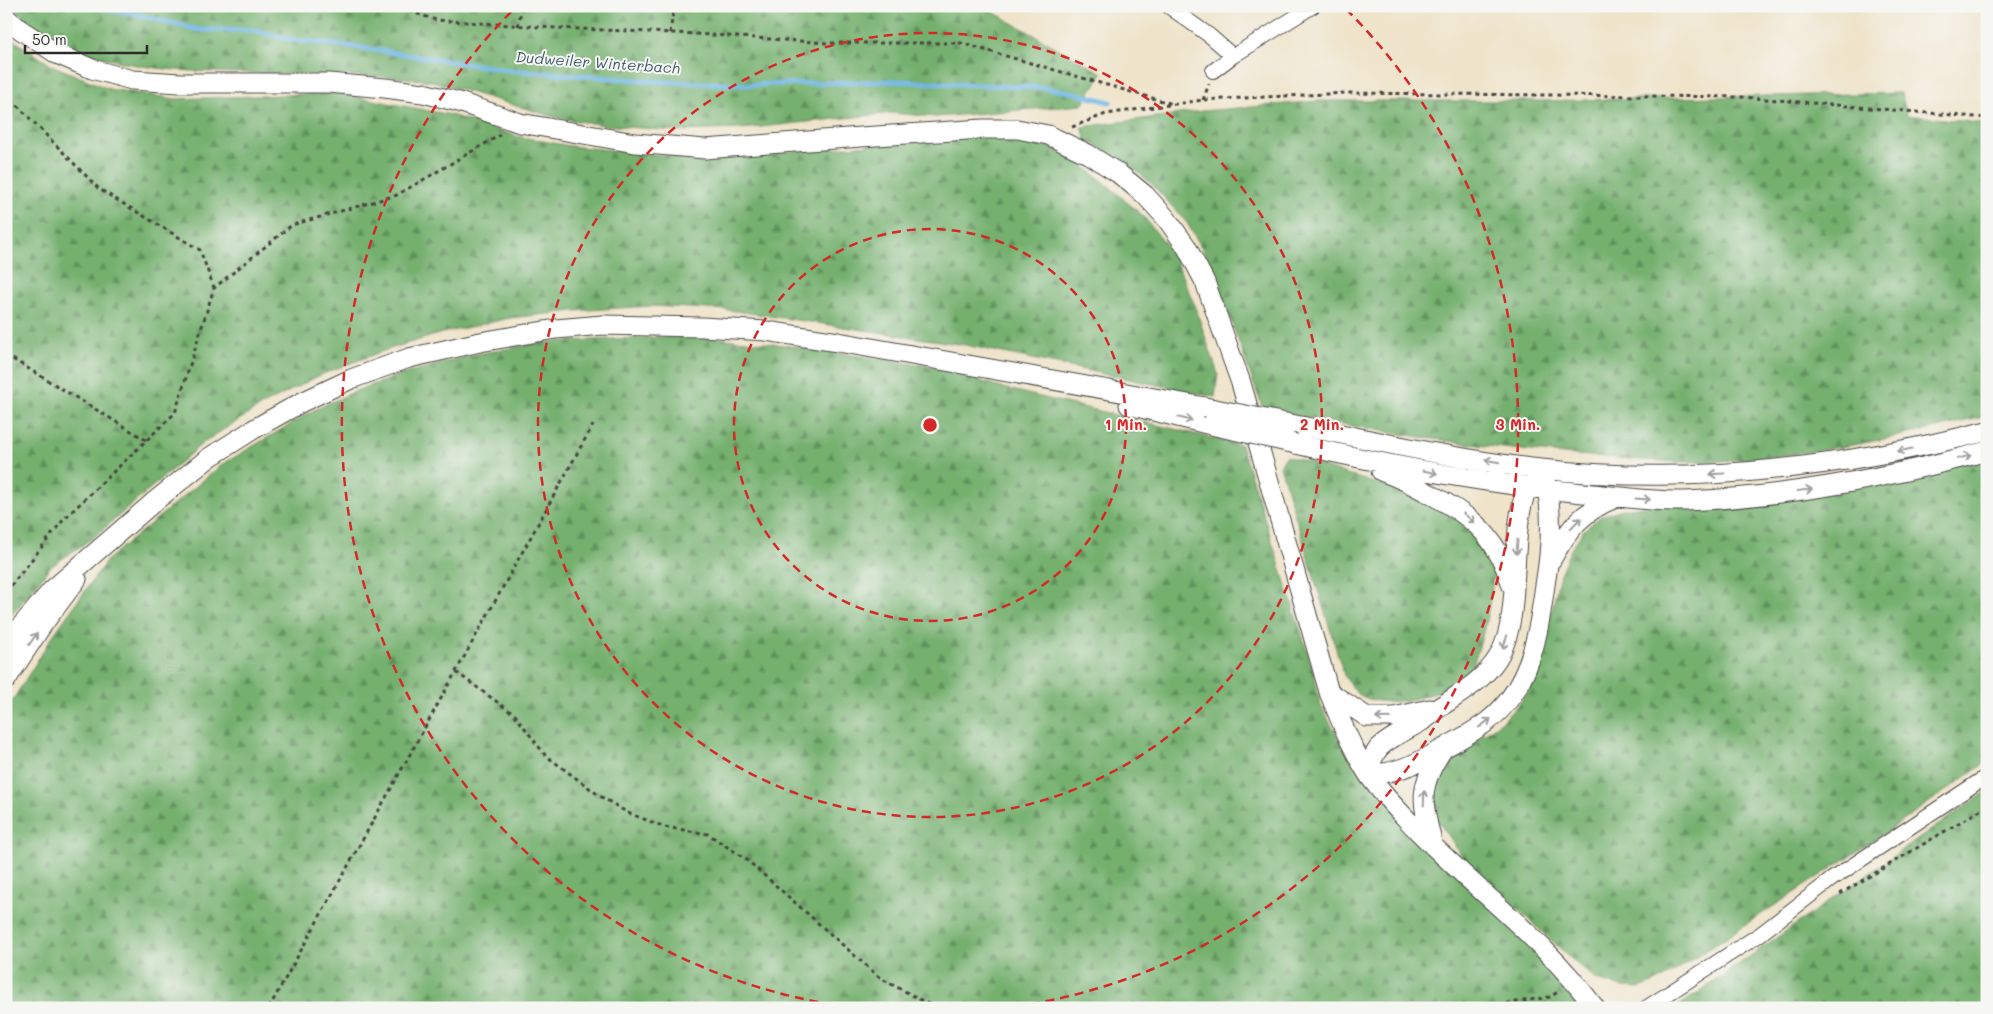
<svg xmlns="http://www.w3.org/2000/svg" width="1993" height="1014" font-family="Mali,sans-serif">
<defs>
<pattern id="forest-firs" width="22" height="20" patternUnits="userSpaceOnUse" patternTransform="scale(1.25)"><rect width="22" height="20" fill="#74b06e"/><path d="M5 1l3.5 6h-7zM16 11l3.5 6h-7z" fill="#5f8f5b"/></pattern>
</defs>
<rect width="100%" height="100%" fill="#f6f6f2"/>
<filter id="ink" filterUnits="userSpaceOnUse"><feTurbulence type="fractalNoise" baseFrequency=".02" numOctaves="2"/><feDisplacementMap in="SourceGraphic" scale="10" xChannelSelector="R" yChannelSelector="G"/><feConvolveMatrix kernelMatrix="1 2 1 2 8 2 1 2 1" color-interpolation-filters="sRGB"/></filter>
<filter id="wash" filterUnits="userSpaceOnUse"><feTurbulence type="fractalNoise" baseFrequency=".0096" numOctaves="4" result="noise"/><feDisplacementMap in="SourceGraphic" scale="20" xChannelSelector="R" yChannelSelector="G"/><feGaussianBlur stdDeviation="1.12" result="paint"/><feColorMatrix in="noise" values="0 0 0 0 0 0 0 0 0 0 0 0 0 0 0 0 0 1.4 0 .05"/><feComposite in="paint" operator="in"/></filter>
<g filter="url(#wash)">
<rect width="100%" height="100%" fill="#efe3c9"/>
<path fill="url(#forest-firs)" stroke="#506e4c" d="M11,6H974L993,12L1102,73L1082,105L936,117L892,113L742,129L677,131L604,125L558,118L432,81L397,77C349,76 301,74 253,73C172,71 109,71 37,28C28,22 19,13 11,6Z
M6,35L51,65L109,89L176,99L336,93L451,115L516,136L570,146L661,155L728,157L985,135L1024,139L1051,148L1078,162L1104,182L1143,216L1172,252L1193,301L1218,374L1215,397L965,345L729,310L650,306L574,311L510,318L442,333L383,351L320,375L261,406L204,442L94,537L50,567L6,622Z
M1901,93L1907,115L1987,124V416C1888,440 1787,461 1685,462C1659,462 1632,459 1606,457C1490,450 1377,432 1263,409L1210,262L1187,223L1152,184L1125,161L1086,140L1082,127L1202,111L1320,101H1539Z
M660,337L716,338L776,344L935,367L1003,388L1241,445L1312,666L1321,706L1353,764L1553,969L1585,1008H6V711L54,634L108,559L223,464L314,410L358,390L413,371L477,354L546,342Z
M1286,456C1310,462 1334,470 1358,478C1396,490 1442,501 1471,529C1480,538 1491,556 1493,568C1495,587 1480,656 1469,671C1451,695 1382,713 1357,693C1352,689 1348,680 1344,675L1280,466Z
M1987,459V762L1879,837L1664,978L1640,988L1622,987L1597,980L1578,965L1463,859L1449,836L1435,818L1432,804L1434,782L1443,763L1455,750L1475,740L1504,720L1521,701L1539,670L1560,574L1570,551L1584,530L1601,516L1622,509Z
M1987,791V1008H1676Z"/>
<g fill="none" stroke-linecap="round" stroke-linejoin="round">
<path stroke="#6eb5e5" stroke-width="5" d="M88,6L135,14L199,30H253L293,40L356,47L509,70L650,81L750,85L896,81L1045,88L1070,92L1110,102"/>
</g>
</g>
<g filter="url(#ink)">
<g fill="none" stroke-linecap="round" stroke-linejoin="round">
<defs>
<path id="minor" d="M1168,6L1210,36L1233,56
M1213,71L1233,56L1313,6
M1646,1008L1759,935L1832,879L1987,776"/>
<path id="secondary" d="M6,18L21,30L57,54L92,69L132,80L180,83H328L385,88L423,93L459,102L520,123L635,143L705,149L861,137L983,129H1017L1048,135L1088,154L1118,173L1145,195L1166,218L1186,246L1205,282L1241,383L1329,692C1340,720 1352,749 1368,774C1382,795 1401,813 1418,831C1477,891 1545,940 1595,1008
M1129,405L1211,425
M1291,424C1374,440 1457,460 1541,469C1691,486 1841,468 1987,431
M1296,444C1391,466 1486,484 1583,493C1617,496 1651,502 1685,501C1788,497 1888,478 1987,451
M1381,471C1398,477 1414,485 1430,494C1474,517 1497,537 1512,586
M1551,560C1569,528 1582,511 1618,497
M6,647L21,626L52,590L155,501L210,457L254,429L302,402L351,379L409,358L480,342L556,329L603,325L702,327L766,331L838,342L1205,407
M6,680L43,624L77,579
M1329,692L1367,717H1394L1430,709
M1369,775C1402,772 1417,763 1446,747C1460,739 1475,731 1488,721C1531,687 1538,635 1545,585C1551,550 1554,514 1545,480
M1369,775C1371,765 1372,755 1380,747C1392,736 1408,730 1422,721C1430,717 1435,709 1443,705C1464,691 1483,680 1497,659C1506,645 1510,627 1512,611C1517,572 1513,511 1532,477
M1433,846C1423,803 1416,789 1443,749"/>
</defs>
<use href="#minor" stroke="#484743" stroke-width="16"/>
<use href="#secondary" stroke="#484743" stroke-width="21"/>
<path stroke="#484743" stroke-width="3" stroke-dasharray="4 4" stroke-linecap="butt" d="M394,6L436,20L556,28L697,34L828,43H961L1173,104
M518,26L522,6
M670,33L674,6
M6,94L99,189L200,250L214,288
M1203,100L1209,84
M1072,127L1106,114L1203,100L1347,93L1742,97L1987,118
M6,355L146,440
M6,592L64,519L175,413L214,288L292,225L397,195L500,135
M456,672L515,715L545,755L600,796L628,813L665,827L708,834L747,860L880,978L936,1008
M1840,894L1987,806
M269,1008L593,425
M1475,1008L1550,997L1559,991"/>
<use href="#minor" stroke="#fff" stroke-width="14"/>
<use href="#secondary" stroke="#fff" stroke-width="19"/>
<defs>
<path id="secondary-bridge" d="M1205,407L1291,424
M1211,425L1296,444"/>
</defs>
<use href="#secondary-bridge" stroke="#484743" stroke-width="21" stroke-linecap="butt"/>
<use href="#secondary-bridge" stroke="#fff" stroke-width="19"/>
</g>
<defs><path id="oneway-shaft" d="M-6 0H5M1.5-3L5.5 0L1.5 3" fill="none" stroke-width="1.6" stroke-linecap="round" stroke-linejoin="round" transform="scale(1.25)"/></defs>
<g stroke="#a0a0a0">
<use href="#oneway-shaft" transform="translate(1185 419) rotate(14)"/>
<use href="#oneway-shaft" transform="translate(1905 450) rotate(169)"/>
<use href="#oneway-shaft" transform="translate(1964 457) rotate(-15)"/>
<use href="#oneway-shaft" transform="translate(1492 461) rotate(-171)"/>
<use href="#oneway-shaft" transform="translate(1430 472) rotate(11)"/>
<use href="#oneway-shaft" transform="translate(1717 474) rotate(177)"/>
<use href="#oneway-shaft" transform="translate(1805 490) rotate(-8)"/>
<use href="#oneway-shaft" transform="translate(1643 499) rotate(4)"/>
<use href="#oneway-shaft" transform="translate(1469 518) rotate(39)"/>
<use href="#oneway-shaft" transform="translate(1576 523) rotate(-45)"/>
<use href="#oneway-shaft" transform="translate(1517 547) rotate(94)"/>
<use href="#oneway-shaft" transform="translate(33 639) rotate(-56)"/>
<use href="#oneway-shaft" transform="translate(1505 642) rotate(109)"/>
<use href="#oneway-shaft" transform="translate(1383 718) rotate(179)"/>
<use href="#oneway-shaft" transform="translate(1485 723) rotate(-36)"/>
<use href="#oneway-shaft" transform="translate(1424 798) rotate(-88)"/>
</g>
</g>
<g fill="none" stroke="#d62828" stroke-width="2.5" stroke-dasharray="9 6">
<circle cx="930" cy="425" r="196"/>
<circle cx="930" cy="425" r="392"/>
<path d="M848 1007A588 588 0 0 1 514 9M1346 9A588 588 0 0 1 1012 1007"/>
</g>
<g text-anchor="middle" stroke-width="4" stroke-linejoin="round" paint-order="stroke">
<g font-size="15" font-style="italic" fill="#425b6c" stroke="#f6f6f2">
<text transform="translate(598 63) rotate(4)" y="5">Dudweiler Winterbach</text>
</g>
</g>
<circle cx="930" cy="425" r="8" fill="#d62828" stroke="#f6f6f2" stroke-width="2.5"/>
<g font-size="15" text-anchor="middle" font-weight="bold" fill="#d62828" stroke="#f6f6f2" stroke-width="4" stroke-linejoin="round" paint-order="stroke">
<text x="1126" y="430">1 Min.</text>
<text x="1322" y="430">2 Min.</text>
<text x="1518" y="430">3 Min.</text>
</g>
<rect width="1993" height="1014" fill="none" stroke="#f6f6f2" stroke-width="25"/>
<path d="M25 45v8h122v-8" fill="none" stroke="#2b2b2b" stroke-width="2.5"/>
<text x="32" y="45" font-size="15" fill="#2b2b2b" stroke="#f6f6f2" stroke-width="4" paint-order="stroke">50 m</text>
</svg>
